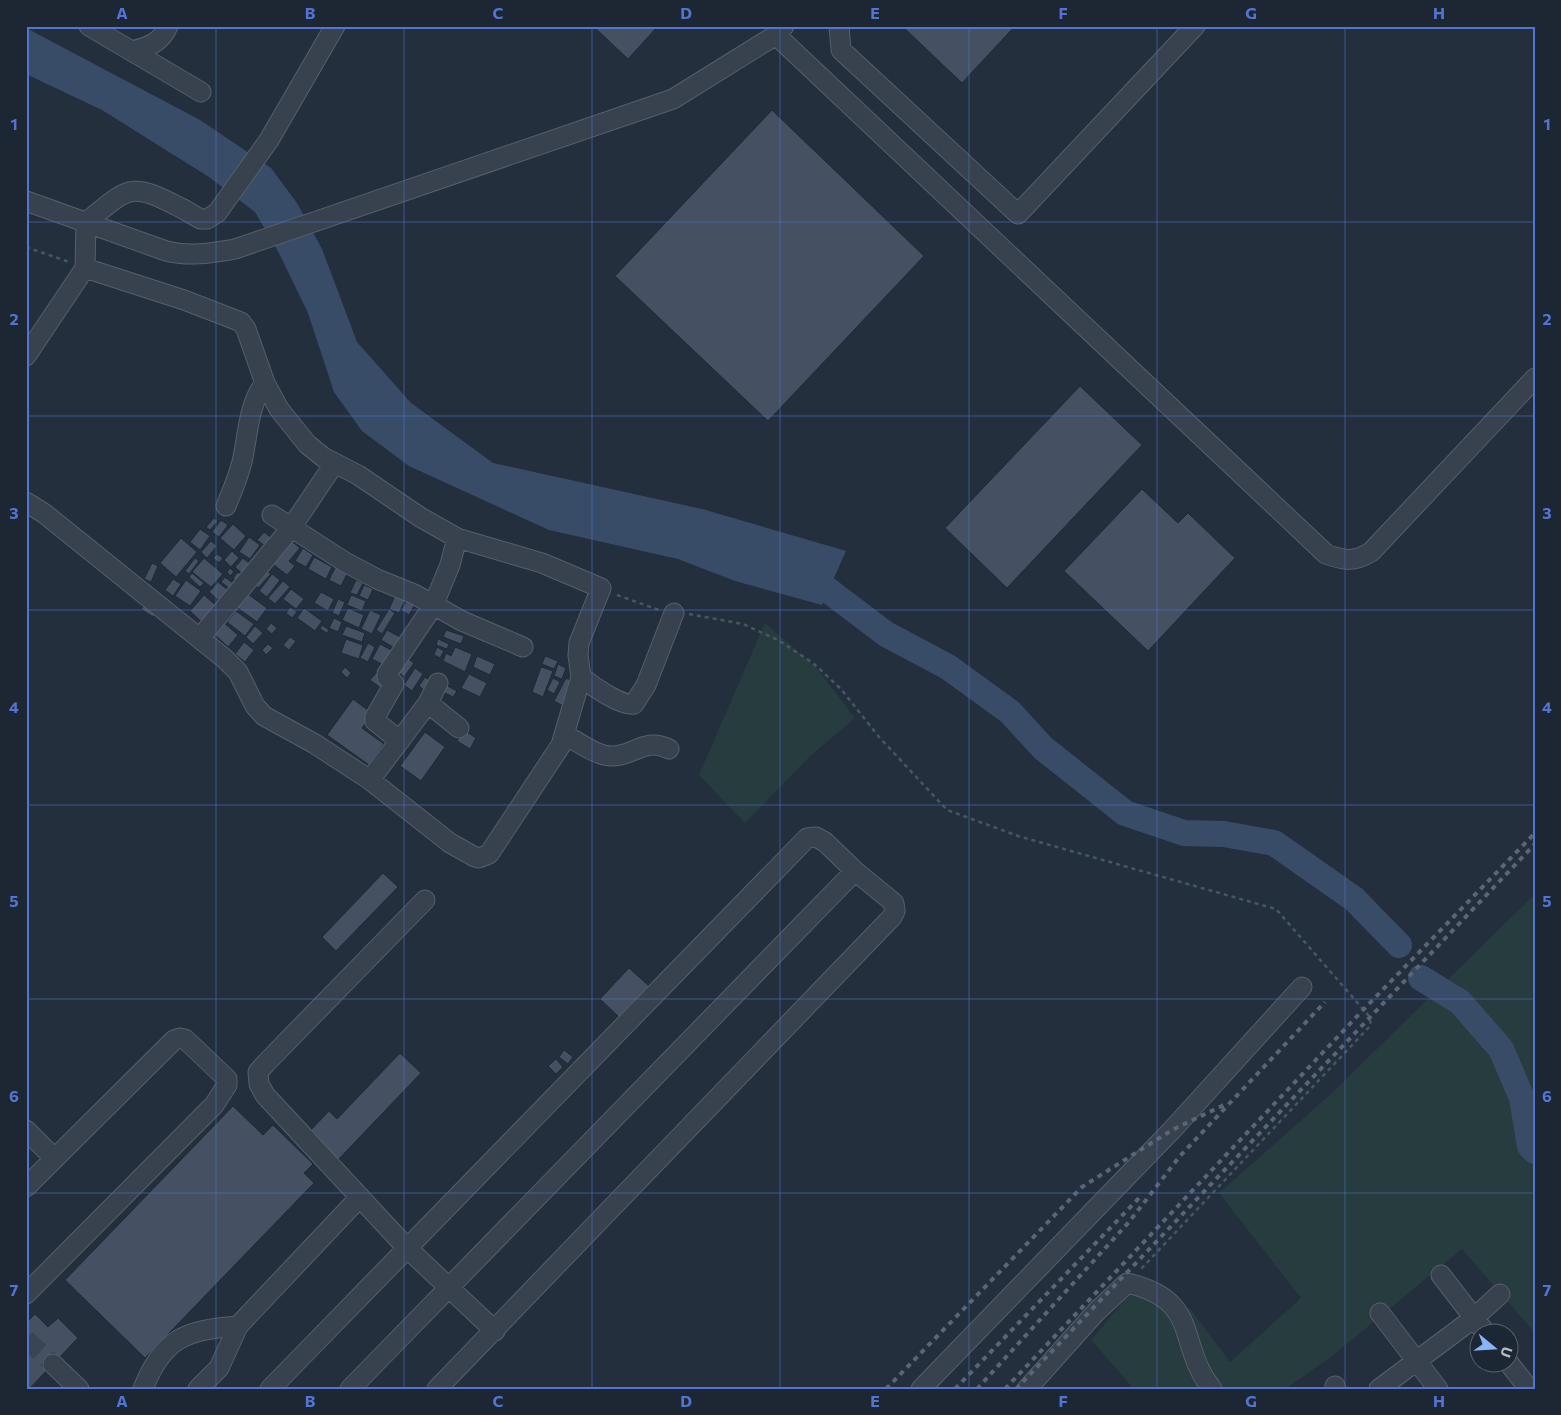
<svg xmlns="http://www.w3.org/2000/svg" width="1561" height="1415" font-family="Commissioner,sans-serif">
<rect width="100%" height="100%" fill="#242f3e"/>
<path fill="#263c3f" d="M765,623L815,666L855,718L810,756L745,823L699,775Z
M1535,894V1333L1462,1249L1332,1356L1285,1389H1134L1091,1340L1141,1281L1191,1310L1230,1362L1301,1298L1219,1193L1331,1094Z"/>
<path fill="#394c67" d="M26,28L200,120L271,168L297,203L322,249L357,342L411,403L493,463L702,509L846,551L822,605L735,581L678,559L549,530L409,466L362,431L334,392L308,313L279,253L255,212L209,177L102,110L26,74Z"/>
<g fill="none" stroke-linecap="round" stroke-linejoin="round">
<path stroke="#394c67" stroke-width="26" d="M800,569L886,634L948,667L1010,712L1043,748L1125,813L1184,833L1224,834L1274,843L1354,899L1399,945
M1421,978L1460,1002L1501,1049L1522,1098L1530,1146L1535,1151"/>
</g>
<path fill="#455162" stroke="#1f2835" d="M593,26H658L628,59Z
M902,26H1015L962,83Z
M772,110L924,256L768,421L615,276Z
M1080,386L1142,445L1007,588L945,528Z
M1142,489L1178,523L1188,513L1235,558L1148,651L1064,571Z
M214,518L218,521L210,530L206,527Z
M221,520L228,525L219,537L212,532Z
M233,524L246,536L234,550L220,538Z
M200,529L210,536L200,550L190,542Z
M264,532L277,542L270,550L257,540Z
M249,537L260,545L250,559L239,552Z
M181,538L197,552L176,577L160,563Z
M289,539L300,548L289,561L295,566L287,575L269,561Z
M211,541L217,546L207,558L201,552Z
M303,548L313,555L306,567L295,561Z
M232,551L239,558L231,567L224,560Z
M217,554L223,558L219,563L213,558Z
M314,557L332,567L326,579L308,569Z
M195,558L199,561L189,574L185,571Z
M204,558L223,574L211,587L192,572Z
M243,558L255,568L247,578L235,567Z
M338,562L350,568L341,586L329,580Z
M152,563L158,566L151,582L144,579Z
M230,568L234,572L230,576L227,572Z
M264,569L271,574L258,588L252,583Z
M238,572L245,578L240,584L233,578Z
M192,573L204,583L200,587L189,577Z
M272,574L280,580L267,597L259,591Z
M225,577L238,587L234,592L221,582Z
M173,579L181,584L173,596L165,590Z
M186,580L201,591L190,606L175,596Z
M356,580L363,583L357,595L350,593Z
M283,581L290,587L275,604L268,598Z
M218,582L233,594L224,605L209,592Z
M364,585L373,589L368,600L359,596Z
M291,589L304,599L296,609L283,599Z
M398,589L408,594L399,613L389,609Z
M245,592L267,608L257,622L235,606Z
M321,592L334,599L328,611L314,603Z
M204,595L220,609L206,626L190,611Z
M351,595L366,601L362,611L347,605Z
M410,595L418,599L409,615L401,610Z
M338,599L345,602L339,616L332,613Z
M146,603L157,610L153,617L141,609Z
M290,607L297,612L292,618L286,613Z
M304,608L322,621L315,631L297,618Z
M348,608L364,615L359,628L342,620Z
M389,609L395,613L382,634L376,630Z
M370,610L381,615L372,634L361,629Z
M236,611L254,624L245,636L227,622Z
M334,618L342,622L338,632L329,628Z
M223,622L238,635L228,647L213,633Z
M271,623L277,628L272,634L266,629Z
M322,625L329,630L327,633L320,629Z
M255,626L263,633L253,644L246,637Z
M346,626L365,633L362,642L342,635Z
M387,630L404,639L398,650L381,640Z
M446,630L464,636L461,644L443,637Z
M290,637L296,641L289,650L283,645Z
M346,639L363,645L359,659L341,653Z
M438,639L449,644L447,649L436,645Z
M244,642L254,650L245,662L235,654Z
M368,643L375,647L368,662L360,658Z
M268,644L273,648L266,655L262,650Z
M380,644L397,653L389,668L372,659Z
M437,647L444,651L440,658L434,655Z
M455,647L472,654L465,672L443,661L446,653L451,656Z
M477,656L495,664L490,675L473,667Z
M545,656L558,661L554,669L542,664Z
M406,657L414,663L404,677L397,671Z
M558,664L566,668L562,679L554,676Z
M345,667L351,673L347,678L341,672Z
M541,667L553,671L543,697L532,692Z
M415,668L423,674L412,691L404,685Z
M377,672L387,680L381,688L370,680Z
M469,674L487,683L480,697L461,688Z
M425,677L434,684L428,693L419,686Z
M553,678L560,682L554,694L547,690Z
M566,678L576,683L565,707L554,701Z
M444,684L457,691L453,697L441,691Z
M353,699L373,714L362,728L384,744L369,765L327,735Z
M464,730L476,738L470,749L457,741Z
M425,732L445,747L421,781L400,766Z
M383,873L398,887L336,951L322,937Z
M629,968L649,986L619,1017L600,999Z
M564,1050L573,1057L568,1064L559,1057Z
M400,1053L421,1073L336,1162L307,1134L329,1111L337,1119Z
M556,1059L563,1067L556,1074L548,1066Z
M233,1106L263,1135L273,1125L313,1164L304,1173L314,1183L145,1358L65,1280Z
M35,1314L48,1327L58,1318L78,1338L29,1389H26V1323Z"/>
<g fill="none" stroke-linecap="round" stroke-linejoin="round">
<path stroke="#3a4453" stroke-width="19" stroke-dasharray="19 9" stroke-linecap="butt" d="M26,1339L53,1364"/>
<defs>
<path id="minor" d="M89,26L201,92
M839,26L841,50L1018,214L1195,26
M776,35L1326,554C1345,561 1354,562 1371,552L1535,378
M132,51C148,47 161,43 168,26
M26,201L166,251C190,257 211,253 235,249L673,99L776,35L784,26
M26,356L85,268L86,222C130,187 129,181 181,208C188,211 194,216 201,219H207L217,213L269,140L335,26
M26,502L45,514L225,659L238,672L255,706L264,716L315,744L370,780L450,843L475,857L479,858L489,854L561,745L581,677L578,655L579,643L601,588L542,563L457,538L420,517L358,475L323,457L307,444L279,409L265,383L246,329L241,322L184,300L85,268
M226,506C232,492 238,477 242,462C248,436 248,404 265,383
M272,515L345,562L377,579L414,594L462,621L523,647
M200,638L291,528L334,464
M581,677C591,685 622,707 634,704L646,685L674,613
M428,703L459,728
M565,735C579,742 596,756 612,756C635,756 644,737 669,749
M400,741L375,721V717L394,684L387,677V674L433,606L450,565L457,538
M370,780L428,703L438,683
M425,900L266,1063L258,1072L259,1084L265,1095L407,1248L495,1331
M26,1130L54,1158
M26,1187L174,1040L180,1038L185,1039L227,1079V1085L214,1105L26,1294
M1441,1275L1474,1318L1500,1294
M1380,1313L1438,1389
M1508,1362L1529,1389
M53,1364L79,1389
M1335,1386L1336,1389
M143,1389C163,1337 187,1330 238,1326
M198,1389L219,1368L238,1326L360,1197
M270,1389L807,838L816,837L825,842L855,871L894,903L895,911L892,917L437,1389
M350,1389L855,871
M921,1389L1172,1130L1302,987
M1027,1389L1096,1312L1127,1283C1202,1300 1176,1344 1212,1389
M1379,1389L1474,1318L1485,1332"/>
</defs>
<use href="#minor" stroke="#565f6c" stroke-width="21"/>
<path stroke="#44595c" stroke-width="2.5" stroke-dasharray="4 4" stroke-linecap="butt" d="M26,247L69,262
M617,595L659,610
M689,614L743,624L778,640L813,663L841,689L879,737L947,810L1018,836L1276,909L1369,1016L1371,1025L1140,1270"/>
<use href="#minor" stroke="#38414e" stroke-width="19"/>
<path stroke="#5a6575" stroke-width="4" stroke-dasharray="5 5" stroke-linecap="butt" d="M886,1389L1082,1187L1172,1130L1224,1105
M955,1389L1141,1196
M977,1389L1129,1222L1180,1156L1325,1002
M1005,1389L1363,1010L1535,833
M1016,1389L1535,844"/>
</g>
<path fill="none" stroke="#5274d3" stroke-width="1" stroke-opacity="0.55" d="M216,26V1389M404,26V1389M592,26V1389M780,26V1389M969,26V1389M1157,26V1389M1345,26V1389M26,222H1535M26,416H1535M26,610H1535M26,805H1535M26,999H1535M26,1193H1535"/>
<rect width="1561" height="1415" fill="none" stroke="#1d2633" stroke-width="55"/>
<g transform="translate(1494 1348) rotate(108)"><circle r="24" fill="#1d2633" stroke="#59626f"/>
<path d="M0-4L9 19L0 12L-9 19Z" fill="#8ab4f8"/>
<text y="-8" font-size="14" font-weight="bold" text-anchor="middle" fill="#b4bcc9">U</text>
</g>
<rect x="28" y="28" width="1506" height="1360" fill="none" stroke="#5274d3" stroke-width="2"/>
<g font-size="16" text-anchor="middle" font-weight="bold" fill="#5274d3">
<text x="122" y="19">A</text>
<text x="310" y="19">B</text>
<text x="498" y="19">C</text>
<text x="686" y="19">D</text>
<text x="875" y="19">E</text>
<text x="1063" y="19">F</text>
<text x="1251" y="19">G</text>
<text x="1439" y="19">H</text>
<text x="14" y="130">1</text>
<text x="1547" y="130">1</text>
<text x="14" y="325">2</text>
<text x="1547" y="325">2</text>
<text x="14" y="519">3</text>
<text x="1547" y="519">3</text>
<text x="14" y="713">4</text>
<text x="1547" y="713">4</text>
<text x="14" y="907">5</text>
<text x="1547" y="907">5</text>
<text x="14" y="1102">6</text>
<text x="1547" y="1102">6</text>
<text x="14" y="1296">7</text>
<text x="1547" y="1296">7</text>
<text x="122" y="1407">A</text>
<text x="310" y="1407">B</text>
<text x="498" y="1407">C</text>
<text x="686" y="1407">D</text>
<text x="875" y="1407">E</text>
<text x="1063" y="1407">F</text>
<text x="1251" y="1407">G</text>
<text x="1439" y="1407">H</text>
</g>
</svg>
